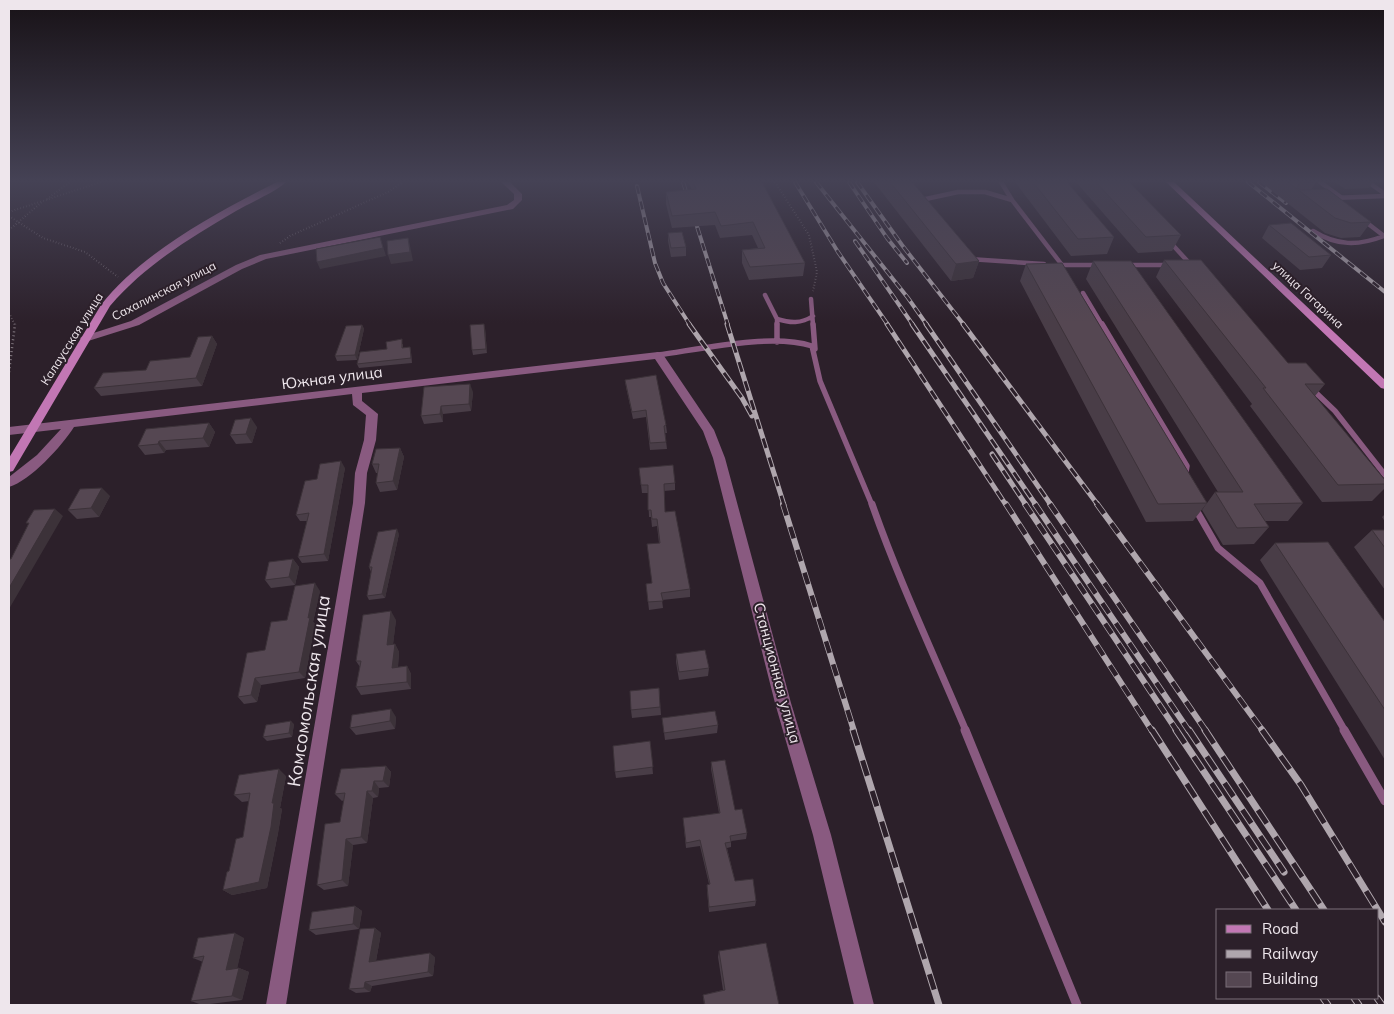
<svg xmlns="http://www.w3.org/2000/svg" width="1394" height="1014" font-family="Mulish,sans-serif">
<rect width="100%" height="100%" fill="#2c202a"/>
<g fill="none" stroke-linecap="round" stroke-linejoin="round">
<path stroke="#847a82" stroke-width="2" stroke-dasharray="0.5 2.5" stroke-linecap="butt" d="M775,182L809,235L817,272L813,291
M47,199L70,182
M9,212L101,182
M9,216L43,238L85,252L118,277
M9,230L42,202
M280,243L290,236L388,192L403,182
M9,313L15,325"/>
<path stroke="#847a82" stroke-width="2.5" stroke-dasharray="1 3" stroke-linecap="butt" d="M9,372L15,324"/>
<path stroke="#895a80" stroke-width="4.5" d="M1001,182L1012,200L1062,265H1099
M1320,182L1342,198
M1368,182L1385,194
M920,198L921,200L958,192H985L1012,200
M1332,198L1385,196
M1313,231C1337,246 1358,246 1384,236L1362,219
M1170,242L1191,265
M969,259L1044,264
M1127,265H1169
M1083,293L1102,325
M765,295L777,319V325
M811,299L813,325
M777,319C790,323 801,324 813,316"/>
<path stroke="#895a80" stroke-width="5.5" d="M777,324V342
M813,324L815,349
M1102,324L1187,466L1185,477
M658,355C701,349 771,333 812,346L820,381L872,505
M1312,389L1335,411L1385,475"/>
<path stroke="#895a80" stroke-width="7" d="M872,504C899,581 934,655 966,731
M1195,508L1218,548L1260,583L1345,731"/>
<path stroke="#895a80" stroke-width="9" d="M965,730L1077,1005
M1344,730L1385,801"/>
<path fill="#895a80" fill-rule="evenodd" d="M501,182H510L522,194V200L513,209L266,259L242,269L139,325L85,342L80,339L81,337L131,321L236,265L260,255L507,205L514,200V194Z
M658,352L662,353L714,430L725,458L791,703L831,835L874,1005H854L813,835L775,703L713,458L703,431L655,359L362,393V401L378,414L376,440L367,473L365,503L286,1005H266L353,503L355,473L364,440L366,415L353,405L352,394L74,427C62,446 30,481 9,487V477L37,455L61,429L9,435V427Z"/>
<path fill="#c277b4" fill-rule="evenodd" d="M277,182H286C274,193 251,202 236,211C190,238 145,265 110,306L13,471L9,472V458L101,305C141,253 219,211 277,182Z
M1166,182H1174L1385,380V389L1381,388Z"/>
<defs>
<path id="rail-far3" d="M683,182L728,325
M795,182L838,252L888,325
M816,182L908,298L927,325
M849,182L887,238L907,263
M857,182L902,245L964,325
M1248,182L1385,292
M1259,182L1286,203
M637,186L655,263L663,283L690,325
M855,241L913,325"/>
<path id="rail-far2" d="M689,324L742,398L752,416
M727,324L784,505
M887,324L1006,505
M912,324L1036,505
M926,324L1051,505
M963,324L1098,505
M992,454L1026,505"/>
<path id="rail-far1" d="M783,504L854,731
M1006,504L1152,731
M1025,504L1177,731
M1035,504L1189,731
M1050,504L1206,731
M1097,504L1263,731"/>
<path id="rail" d="M853,730L939,1005
M1152,730L1268,910
M1176,730L1296,910
M1189,730L1284,872
M1205,730L1324,910
M1262,730L1301,785L1385,922
M1323,998L1328,1005
M1354,998L1359,1005
M1377,998L1382,1005"/>
</defs>
<use href="#rail-far3" stroke="#afa6ad" stroke-width="4"/>
<use href="#rail-far2" stroke="#afa6ad" stroke-width="5"/>
<use href="#rail-far1" stroke="#afa6ad" stroke-width="6"/>
<use href="#rail" stroke="#afa6ad" stroke-width="7"/>
<use href="#rail-far3" stroke="#2c202a" stroke-width="2.5" stroke-dasharray="8" stroke-linecap="butt"/>
<use href="#rail-far2" stroke="#2c202a" stroke-width="3" stroke-dasharray="10" stroke-linecap="butt"/>
<use href="#rail-far1" stroke="#2c202a" stroke-width="4.5" stroke-dasharray="12" stroke-linecap="butt"/>
<use href="#rail" stroke="#2c202a" stroke-width="5" stroke-dasharray="16" stroke-linecap="butt"/>
</g>
<path fill="#493d47" d="M688,182H762L805,263L803,276L749,280L742,263V250L758,248L752,235L720,238L715,225L672,228L666,204V192L692,190Z
M874,182H912L979,261L973,278L951,281Z
M1015,182H1067L1114,237L1107,254L1071,256Z
M1076,182H1129L1181,235L1172,251L1138,253Z
M1261,182H1316L1311,190L1371,222L1360,237L1341,238L1325,233Z
M1335,182H1373L1369,188L1345,189Z
M1269,225L1331,255L1322,268L1300,270L1262,238Z
M668,233L686,247V256L671,257L668,241Z
M1164,260L1288,363L1325,384L1315,396L1385,480V488L1372,501L1322,502L1250,406L1252,404L1156,277Z
M1093,261L1303,503L1288,521H1265L1269,527L1254,544L1223,545L1202,510L1215,492H1218L1086,279Z
M1026,264L1207,503L1193,521L1146,522L1020,281Z
M362,325L364,329L357,360L337,361L335,356Z
M485,328L487,353L473,355L472,350Z
M212,336L217,344L202,386L101,396L94,388L190,357Z
M403,344V348L410,347L411,352L412,363L359,368L357,364L387,349Z
M625,380L666,425L667,433H665L667,449L650,450L646,417L633,419L626,387Z
M424,387L473,392L471,411L443,414V422L424,424L421,416Z
M209,423L215,432L209,447L166,450L164,453L145,455L138,446Z
M257,427L252,443L236,444L230,435Z
M400,448L404,457L397,490L380,492L376,483L378,473H376L372,464Z
M345,468L328,561L302,563L298,557L307,521H300L296,515L317,479Z
M639,468L675,483V490L664,491L665,512L690,589V597L662,600L663,608L649,610L646,584L652,583L659,543L657,526L652,527L651,517H649L648,493H642Z
M110,496L99,517L77,519L68,510Z
M1385,514V522L1382,517Z
M1372,530H1385V590L1354,547Z
M399,534L385,598L369,600L367,596L371,572L369,567Z
M1275,543L1385,622V760L1260,560Z
M293,559L299,567L295,585L271,588L265,580Z
M320,591L313,622L315,624L305,678L261,685L257,702L244,704L238,697L265,650L287,620Z
M396,620L393,644H395L399,652L398,667L407,666L411,674V689L361,695L356,687L360,667L356,661Z
M676,654L709,668L708,676L679,680L676,662Z
M659,688L661,715L632,718L631,710Z
M396,717L395,729L356,735L350,728Z
M662,718L718,725L717,733L665,740Z
M294,724L292,737L267,741L263,737Z
M650,741L653,774L616,778L615,772Z
M711,762L747,833L746,839L731,841V847L727,848L735,881L756,901L755,906L709,912L707,890V885L709,884L700,846L686,848L683,818L719,813L711,769Z
M386,766L391,772L389,787L379,788L378,797L373,798L367,843L353,845L348,886L324,890L317,885L340,822L344,800L342,801L335,794Z
M286,776L280,808L282,809L278,833L267,888L232,895L223,890L243,837L249,801L242,802L234,795Z
M355,906L362,911L359,929L316,935L309,930Z
M375,928L381,933L376,961L435,957L433,976L372,986L370,992L356,993L349,989Z
M244,938L237,968H239L249,972L242,1000L202,1005L191,1001L203,962L193,958Z
M719,951L779,1005H704L703,995L723,990L718,957Z"/>
<path fill="#3c3239" d="M380,237L386,256L320,269L317,262Z
M408,238L410,246L413,261L391,264L388,255Z
M979,261L973,278L951,281L956,264Z
M484,324L485,328L487,353L486,349Z
M362,325L364,329L357,360L355,355Z
M212,336L217,344L202,386L196,378Z
M470,384L473,392L471,411L469,404Z
M441,406L443,414V422L440,414Z
M251,418L257,427L252,443L246,434Z
M209,423L215,432L209,447L203,438Z
M159,441L166,450L164,453L158,444Z
M400,448L404,457L397,490L393,481Z
M341,461L345,468L328,561L324,554Z
M102,488L110,496L99,517L91,508Z
M55,509L63,516L9,609V588Z
M397,529L399,534L385,598L382,594Z
M293,559L299,567L295,585L289,577Z
M315,583L320,591L313,622L315,624L305,678L299,672L308,618Z
M391,611L396,620L392,653L387,645Z
M395,644L399,652L397,676L392,668Z
M407,666L411,674V689L407,682Z
M255,678L261,685L257,702L251,695Z
M391,709L396,717L395,729L390,721Z
M291,721L294,724L292,737L289,733Z
M386,766L391,772L389,787L383,781Z
M279,769L286,776L280,808L282,809L278,833L267,888L232,895L223,890L272,803Z
M374,781L379,788L378,797L372,791Z
M367,791L373,798L367,843L361,837Z
M346,839L353,845L348,886L342,880Z
M355,906L362,911L359,929L353,924Z
M375,928L381,933L375,966L369,962Z
M235,933L244,938L236,974L226,970Z
M430,953L435,957L433,976L428,972Z
M239,968L249,972L242,1000L232,996Z
M365,982L372,986L370,992L364,988Z"/>
<path fill="#554752" stroke="#3c3239" d="M693,182H762L805,263L750,267L742,250L765,248L753,222L721,226L715,212L672,216L666,192L696,189Z
M890,182H912L979,261L956,264Z
M1033,182H1067L1114,237L1078,239Z
M1096,182H1129L1181,235L1146,237Z
M1288,182H1314L1299,183L1297,188L1301,190L1327,189L1371,222L1351,223L1335,218Z
M1291,223L1331,255L1309,257L1269,225Z
M682,232L686,247L671,248L668,233Z
M380,237L383,248L317,262L316,249Z
M408,238L410,252L388,255L387,241Z
M1164,260H1201L1288,363H1306L1325,384H1305L1385,480V484L1338,485L1263,388H1266Z
M1093,261H1131L1303,503L1254,504L1269,527L1237,528L1215,492H1243Z
M1062,263L1207,503L1158,504L1026,264Z
M484,324L486,349L472,350L470,325Z
M362,325L355,355L335,356L346,326Z
M212,336L196,378L94,388L103,373L146,370L150,361L190,357L198,337Z
M402,339V348L410,347L411,358L357,364L360,352L387,349L386,342Z
M656,375L666,425L664,426L666,442L650,443L646,410L632,412L625,380Z
M470,384L469,404L441,406L440,414L421,416L424,387Z
M251,418L246,434L230,435L235,420Z
M209,423L203,438L159,441L158,444L138,446L146,429Z
M400,448L393,481L376,483L379,464H372L376,449Z
M341,461L324,554L298,557L309,513L296,515L305,481L317,479L320,464Z
M673,465L675,483L664,484L665,512L675,511L690,589L661,593L663,601L648,602L646,584L652,583L647,544L660,543L657,519H652L651,510H648V485H641L639,468Z
M102,488L91,508L68,510L80,489Z
M55,509L9,588V559H11L29,523H26L34,510Z
M397,529L382,594L367,596L372,567H369L378,532Z
M1372,530H1385V548Z
M1328,542L1385,622V710L1275,543Z
M293,559L289,577L265,580L269,562Z
M315,583L308,618L310,617L299,672L255,678L251,695L238,697L247,653L265,650L271,622L287,620L295,586Z
M391,611L387,645L395,644L392,668L407,666V682L356,687L361,661H356L363,615Z
M705,650L709,668L679,672L676,654Z
M659,688L660,707L631,710L630,691Z
M391,709L390,721L350,728L352,715Z
M715,711L718,725L664,733L662,718Z
M291,721L289,733L263,737L266,725Z
M650,741L653,767L615,772L613,746Z
M725,760L735,810L742,809L747,833L730,836L731,842L725,843L735,881L753,879L756,901L709,907L707,885L710,884L700,840L686,843L683,818L720,813L711,762Z
M386,766L383,781H374L372,791H367L361,837L346,839L342,880L317,885L325,824L340,822L345,793L335,794L341,769Z
M279,769L272,803H274L271,827L259,882L223,890L227,872L229,871L236,839L243,837L250,793L234,795L239,775Z
M355,906L353,924L309,930L312,912Z
M375,928L369,962L430,953L428,972L365,982L364,988L349,989L360,929Z
M235,933L226,970L239,968L232,996L191,1001L204,956L193,958L198,938Z
M766,943L779,1005H705L703,995L725,990L719,951Z"/>
<linearGradient id="sky" x2="0" y2="1"><stop stop-color="#181217"/><stop offset="0.56" stop-color="#454255"/><stop offset="1" stop-color="#454255" stop-opacity="0"/></linearGradient>
<rect width="1394" height="323" fill="url(#sky)"/>
<g text-anchor="middle" stroke-width="4" stroke-linejoin="round" paint-order="stroke">
<g font-size="12" fill="#eee6ec" stroke="#2c202a">
<text transform="translate(164 291) rotate(-27)" y="4">Сахалинская улица</text>
<text transform="translate(1308 295) rotate(43)" y="4">улица Гагарина</text>
<text transform="translate(72 339) rotate(-58)" y="4">Калаусская улица</text>
</g>
<g font-size="15" fill="#eee6ec" stroke="#2c202a">
<text transform="translate(332 378) rotate(-7)" y="5">Южная улица</text>
<text transform="translate(777 673) rotate(75)" y="5">Станционная улица</text>
</g>
<g font-size="18" fill="#eee6ec" stroke="#2c202a">
<text transform="translate(309 691) rotate(-81)" y="6">Комсомольская улица</text>
</g>
</g>
<rect width="1394" height="1014" fill="none" stroke="#eee6ec" stroke-width="20"/>
<rect x="1216" y="909" width="162" height="90" fill="#2c202a" stroke="#7a6f78"/>
<rect x="1226" y="925" width="25" height="8" fill="#c277b4" stroke="#7a6f78"/>
<text x="1262" y="934" font-size="15" fill="#eee6ec">Road</text>
<rect x="1226" y="950" width="25" height="8" fill="#afa6ad" stroke="#7a6f78"/>
<text x="1262" y="959" font-size="15" fill="#eee6ec">Railway</text>
<rect x="1226" y="972" width="25" height="15" fill="#554752" stroke="#7a6f78"/>
<text x="1262" y="984" font-size="15" fill="#eee6ec">Building</text>
</svg>
